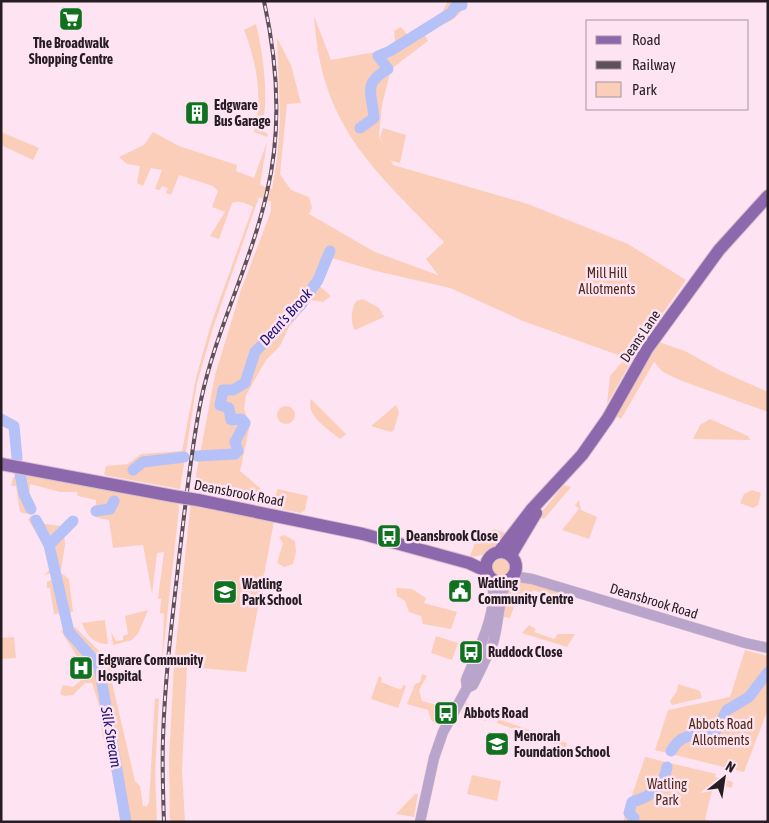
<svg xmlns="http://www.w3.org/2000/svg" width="769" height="823" font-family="'Asap Condensed',sans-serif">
<rect width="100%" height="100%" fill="#fee3f3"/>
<path fill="#fbceb9" d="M448,1H467C460,16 451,24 435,25Z
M314,16L331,60L387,50L395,41L394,31L401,27L408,35L423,32L428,41L391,69L382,105L379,136L385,148L380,137L383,128L406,135L400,163L392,161L390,157L393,165L528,204L628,244L686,280L641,344L607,404L610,376L623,361L618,355L523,321L450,288L376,271L332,258L317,284L331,296L323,302L311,300L289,327L280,346L266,360L246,395L244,409L250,425L240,471L260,488L262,494L275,496L278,489L308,496L305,510L301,513L193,491L215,375L241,290L271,211V202L259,197L214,325L197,383L180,489L104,475L106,466L128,464L141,454L182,451L196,378L211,324L253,207C246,203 240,200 232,203L219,239L210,236L225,212L212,207L218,191L213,186L179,175L171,195L166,193L168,188L162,186L160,190L155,189L162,170L151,168L143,186L137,183L140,166L127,164L119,157L144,145L153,132L179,146L237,165L236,171L254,178L267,142L260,185L272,189L277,159L280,118L277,38L291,65L301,103L287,104L280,174L291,190L309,197L312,208L309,214L375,252L438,275L426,259L444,242C372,167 321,127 314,16Z
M256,24C263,53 270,101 261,130L268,134L267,137L254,132C263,97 257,63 244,30Z
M1,132L39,148L33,160L1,145Z
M363,299L379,308L384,317L355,330C350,322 351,310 356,301Z
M659,342L685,351L721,371L768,392V412L682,381L663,372L654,362L621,419L616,416Z
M311,399L346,434L340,439C329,429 305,416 311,399Z
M396,405L399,412L394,430L391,432L371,426Z
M277 415a9 9 0 1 1 18 0a9 9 0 1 1-18 0Z
M710,419L748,436L750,440L693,439L700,425Z
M18,474L178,503L179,508L162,664L164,614L160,613L161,599H158L164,552L157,553L152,594L143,545L113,548L109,520L95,517L96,500L78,496L77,492H60L30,484L29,498L33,507L27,514L20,512L16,486H11L13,478Z
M564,485L571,487L544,519L541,518L540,514Z
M752,490L761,493L758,505L753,508L740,503L744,494Z
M191,499L275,516L246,672L187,667L182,770L185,822H170L169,758L174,665Z
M579,500L581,510L597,517L589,539L562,530L579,509L575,505Z
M31,516L41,519L45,524L61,526L74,518L71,527L64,533L65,545L61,570L44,575L50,569L46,557L48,554L28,519Z
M494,529L508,534C501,544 484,559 470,556L475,543Z
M284,535L295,541L296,552L293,564L284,567L277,563L283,543L279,537Z
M492 567a10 10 0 1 1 20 0a10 10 0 1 1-20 0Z
M63,574L69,579L73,612L54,614L50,588H47V582Z
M515,580H527L567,596L565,602L533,590L531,596L524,594L522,601L517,599L510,618L504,617L505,591Z
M396,588L412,589L426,598L424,603L457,612L451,629L423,624L421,616L409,612L405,601L397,596Z
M148,610L138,634L132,640L113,645L111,632L116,641L123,640V636L128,634L125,616Z
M105,620L108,644C93,644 87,635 82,623Z
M529,625L536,629L534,632L554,639L558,634H575L567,647L522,633Z
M75,627L108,660L113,669L110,674L135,781L140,786L143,806H147L149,802L155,698L159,699L155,774L157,822H124L102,732L100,709L92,683H85L73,695L64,696L60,694L63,685L73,687L86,676L85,669L61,631Z
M436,636L458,643L452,660L431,653Z
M14,637L16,658L2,659L1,638Z
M745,650L768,656V709L744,772L655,750L668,710L730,697Z
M422,674L427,676L419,690L422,701L443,707L451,703L436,723L431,720L428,710L407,704L415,684L420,682Z
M379,676L382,678L381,682L401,690L403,685L406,686L398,708L371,699Z
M678,684L700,691L702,698L672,705L670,701L677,691Z
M466,703L489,713L486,721L461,713Z
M498,719L567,743L566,748L497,723Z
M645,757L716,774L715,777L733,782L732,788L714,783L705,819L712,822H623Z
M472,775L501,781L497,801L467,794Z
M415,794H418L414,817L396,814Z"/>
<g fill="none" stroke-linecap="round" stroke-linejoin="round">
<path stroke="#b5c1f7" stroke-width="11" d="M360,128L374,118C372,92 362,84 388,69L378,56L390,51L451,13L455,7L462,5L460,1
M1,419L14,426L17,458
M197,456L235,454L238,451L235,442L245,423L241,419L231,420L229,408L220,405L223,390H233L245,383L255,352L300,306L318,280L330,251
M133,470L143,462L184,457
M20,474L24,494L31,509
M96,511L110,509L114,501
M36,520L49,545L69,632L99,666L126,822
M49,545L73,521
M671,751C682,732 694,736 714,734L727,710L749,697L768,672
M633,822L634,818L629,813L632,802C652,796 663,788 667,767"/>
<defs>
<path id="tertiary" d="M512,576L532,579L745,643L768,648
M467,688L473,685C480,671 487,657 493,643C499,625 499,591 508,580
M420,822L434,758L443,732L467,688L466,680C477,652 502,606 490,577"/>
<path id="primary" d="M1,464L173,496
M198,500L363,534L469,563L486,571
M499,552L532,509L582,455L608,418L647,349L719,250L768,196
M486 567a15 15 0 1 1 30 0a15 15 0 1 1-30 0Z
M511,555L536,513"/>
</defs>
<use href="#tertiary" stroke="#d7bfce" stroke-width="11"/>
<use href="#primary" stroke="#d7bfce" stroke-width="14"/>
<use href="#tertiary" stroke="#b9a5cb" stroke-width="10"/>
<use href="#primary" stroke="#8d68ad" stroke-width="12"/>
<defs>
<path id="rail" d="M164,822C163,794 162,766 163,738C165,675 173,612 180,550C186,500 191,450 201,400C216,329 251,264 267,192C282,129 278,65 264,1"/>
</defs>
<use href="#rail" stroke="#5d5058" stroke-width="4"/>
<use href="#rail" stroke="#fee3f3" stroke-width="2" stroke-dasharray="5.5" stroke-linecap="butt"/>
<defs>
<path id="primary-bridge" d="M173,496L198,500"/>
</defs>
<use href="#primary-bridge" stroke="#d7bfce" stroke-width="14" stroke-linecap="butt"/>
<use href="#primary-bridge" stroke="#8d68ad" stroke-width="12"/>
</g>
<defs>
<symbol id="supermarket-square" viewBox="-11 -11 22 22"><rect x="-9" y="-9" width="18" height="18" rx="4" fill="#10711f" stroke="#fee3f3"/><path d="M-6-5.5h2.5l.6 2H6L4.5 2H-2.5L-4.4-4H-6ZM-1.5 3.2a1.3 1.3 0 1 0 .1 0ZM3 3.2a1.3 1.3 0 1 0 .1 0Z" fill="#fff"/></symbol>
<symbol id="building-square" viewBox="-11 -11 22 22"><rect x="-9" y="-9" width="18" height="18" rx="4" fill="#10711f" stroke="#fee3f3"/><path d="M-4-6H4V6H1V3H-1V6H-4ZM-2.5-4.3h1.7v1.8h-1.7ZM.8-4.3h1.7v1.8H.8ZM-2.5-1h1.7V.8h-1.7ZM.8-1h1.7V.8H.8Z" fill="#fff"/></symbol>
<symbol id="bus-square" viewBox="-11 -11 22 22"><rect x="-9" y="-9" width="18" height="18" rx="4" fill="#10711f" stroke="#fee3f3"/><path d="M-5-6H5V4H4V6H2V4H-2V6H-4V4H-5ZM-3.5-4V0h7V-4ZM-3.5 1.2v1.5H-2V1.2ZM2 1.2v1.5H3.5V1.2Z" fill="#fff"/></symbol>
<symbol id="civic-square" viewBox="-11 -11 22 22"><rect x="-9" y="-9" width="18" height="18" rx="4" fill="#10711f" stroke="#fee3f3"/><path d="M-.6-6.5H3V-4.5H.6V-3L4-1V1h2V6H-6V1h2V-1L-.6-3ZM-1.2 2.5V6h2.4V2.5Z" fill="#fff"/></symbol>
<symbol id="school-square" viewBox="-11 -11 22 22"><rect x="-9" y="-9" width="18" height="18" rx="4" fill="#10711f" stroke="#fee3f3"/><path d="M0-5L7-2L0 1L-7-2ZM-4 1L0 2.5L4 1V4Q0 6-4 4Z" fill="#fff"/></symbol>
<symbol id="hospital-square" viewBox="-11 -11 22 22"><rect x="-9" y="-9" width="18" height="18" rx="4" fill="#10711f" stroke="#fee3f3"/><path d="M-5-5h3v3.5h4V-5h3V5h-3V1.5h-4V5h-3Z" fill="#fff"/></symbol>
</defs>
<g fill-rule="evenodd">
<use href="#supermarket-square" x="57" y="5" width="28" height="28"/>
<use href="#building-square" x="183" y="99" width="28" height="28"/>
<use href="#bus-square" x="375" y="522" width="28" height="28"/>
<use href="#civic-square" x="446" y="577" width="28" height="28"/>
<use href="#school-square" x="211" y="578" width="28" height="28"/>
<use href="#bus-square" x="457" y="638" width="28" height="28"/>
<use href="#hospital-square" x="67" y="654" width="28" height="28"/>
<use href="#bus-square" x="432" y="699" width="28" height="28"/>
<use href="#school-square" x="483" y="730" width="28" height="28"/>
</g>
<g text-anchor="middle" stroke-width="5" stroke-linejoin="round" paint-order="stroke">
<g font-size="14" font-weight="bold" fill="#261d23" stroke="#fee3f3" text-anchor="start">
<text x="71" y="48" text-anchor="middle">The Broadwalk<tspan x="71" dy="16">Shopping Centre</tspan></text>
<text x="214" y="110">Edgware<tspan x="214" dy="16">Bus Garage</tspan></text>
<text x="406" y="541">Deansbrook Close</text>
<text x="478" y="588">Watling<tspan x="478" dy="16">Community Centre</tspan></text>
<text x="242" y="589">Watling<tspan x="242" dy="16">Park School</tspan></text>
<text x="488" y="657">Ruddock Close</text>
<text x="98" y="665">Edgware Community<tspan x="98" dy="16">Hospital</tspan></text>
<text x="464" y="718">Abbots Road</text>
<text x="514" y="741">Menorah<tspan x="514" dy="16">Foundation School</tspan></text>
</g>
<g font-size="14" fill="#4f2a16" stroke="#fee3f3">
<text x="607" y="278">Mill Hill<tspan x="607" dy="16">Allotments</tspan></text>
<text x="721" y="729">Abbots Road<tspan x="721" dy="16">Allotments</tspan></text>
<text x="667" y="789">Watling<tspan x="667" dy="16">Park</tspan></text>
</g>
<g font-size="14" fill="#261d23" stroke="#fee3f3">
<text transform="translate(640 336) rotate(-56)" y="5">Deans Lane</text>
<text transform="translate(239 493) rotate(11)" y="5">Deansbrook Road</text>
<text transform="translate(654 601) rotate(17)" y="5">Deansbrook Road</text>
</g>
<g font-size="15" font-style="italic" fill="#1e1178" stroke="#fee3f3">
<text transform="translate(286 317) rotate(-48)" y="5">Dean's Brook</text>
<text transform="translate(111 737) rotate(80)" y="5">Silk Stream</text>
</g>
</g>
<rect width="769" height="823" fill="none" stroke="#261d23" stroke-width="5"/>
<rect x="586" y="20" width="162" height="90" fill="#fee3f3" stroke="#a894a0"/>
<rect x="596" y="36" width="25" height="8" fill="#8d68ad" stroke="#a894a0"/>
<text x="632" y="45" font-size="15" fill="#261d23">Road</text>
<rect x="596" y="61" width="25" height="8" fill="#5d5058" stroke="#a894a0"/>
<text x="632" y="70" font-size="15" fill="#261d23">Railway</text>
<rect x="596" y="82" width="25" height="15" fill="#fbceb9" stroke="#a894a0"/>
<text x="632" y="95" font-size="15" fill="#261d23">Park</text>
<g transform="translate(724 778) rotate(30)" stroke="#fee3f3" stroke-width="4" paint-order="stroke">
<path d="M0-4L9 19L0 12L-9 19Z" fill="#261d23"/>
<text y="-8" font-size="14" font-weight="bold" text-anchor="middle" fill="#261d23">N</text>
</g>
</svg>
